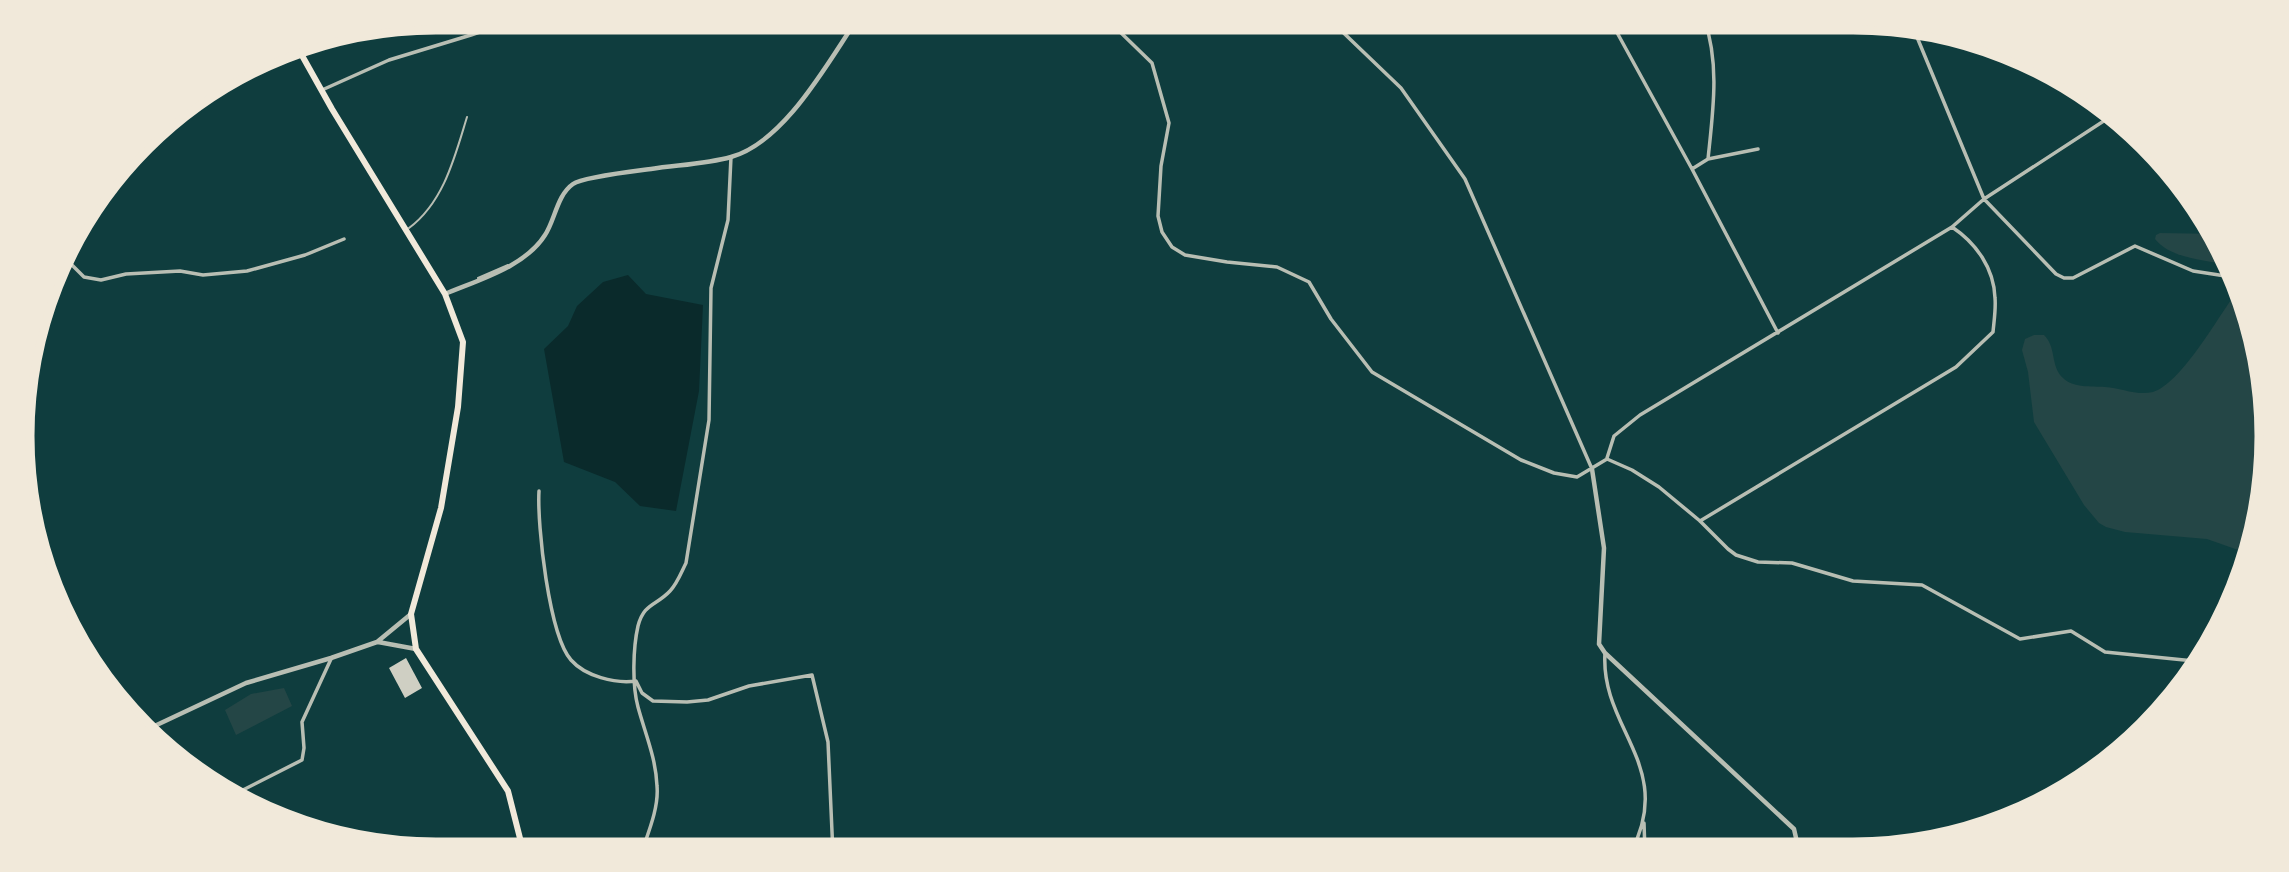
<svg xmlns="http://www.w3.org/2000/svg" width="2289" height="872" font-family="Commissioner,sans-serif">
<rect width="100%" height="100%" fill="#0f3d3e"/>
<path fill="#244646" d="M2160,233L2218,234L2229,265C2205,260 2171,259 2155,239L2156,235Z
M2239,295L2268,382L2257,545L2252,557L2241,551L2207,539L2125,532L2106,527L2099,523L2084,505L2034,422L2028,372L2022,350L2025,339L2034,335H2044C2057,348 2050,366 2063,378C2073,388 2091,386 2105,387C2121,388 2137,396 2153,392C2180,384 2216,321 2233,297Z
M284,688L292,706L236,735L225,710L251,694Z"/>
<path fill="#0a2a2b" d="M628,275L646,294L703,305L699,391L676,511L640,506L615,482L564,462L544,349L568,326L577,306L603,282Z"/>
<path fill="#cfcfc3" d="M406,658L422,688L405,698L389,668Z"/>
<g fill="none" stroke-linecap="round" stroke-linejoin="round">
<path stroke="#b8beb3" stroke-width="2" d="M409,228C444,202 455,156 467,117
M478,278L508,265"/>
<path stroke="#b8beb3" stroke-width="3.5" d="M1099,18L1117,29L1152,63L1169,123L1161,166L1158,216L1162,232L1172,247L1185,255L1227,262L1277,267L1309,282L1331,319L1372,372L1521,460L1554,473L1577,477L1607,459L1632,470L1659,487L1700,521L1728,549L1736,555L1758,562L1792,563L1853,581L1922,585L2020,639L2071,631L2105,652L2204,662
M1328,18L1401,88L1465,179L1592,469
M1609,18L1692,169L1778,333
M1704,18C1720,64 1713,111 1708,159
M1912,25L1984,199L2056,274L2064,278H2073L2135,246L2193,271L2232,277
M322,90L389,60L471,35L521,18
M1692,169L1708,159L1758,149
M63,259L71,264L84,277L101,280L126,274L180,271L203,275L247,271L305,255L344,239
M1607,458L1614,436L1640,415L1952,227L1984,199L2116,113
M539,491C537,525 549,635 571,660C585,676 615,684 636,681L642,693L653,701L687,702L708,700L749,686L812,675L828,742L833,854
M1700,521L1956,367L1993,332C1994,321 1996,309 1995,298C1994,268 1976,243 1952,227
M1605,653C1600,729 1676,766 1631,852
M235,794L302,760L304,748L302,722L331,659
M1644,823L1645,852
M641,854C648,833 659,808 657,786C656,758 645,733 638,707C632,685 633,648 638,626C644,603 656,606 670,591C677,584 681,573 686,563L709,420L711,288L728,220L731,157"/>
<path stroke="#b8beb3" stroke-width="4.5" d="M445,294C478,280 525,267 545,235C555,220 557,195 573,184C583,177 636,171 651,169C677,165 706,164 731,157C785,142 828,62 858,18
M1592,469L1604,548L1599,644L1605,653L1794,829L1799,851
M378,642L416,649
M146,730L246,683L331,658L377,642L411,614"/>
<path stroke="#f1e9da" stroke-width="6" d="M295,43L332,109L445,294L463,342L458,407L441,508L411,614L416,649L508,791L524,854"/>
</g>
<path d="M0 0H2289V872H0ZM436 30H1853A406 406 0 0 1 2259 436V436A406 406 0 0 1 1853 842H436A406 406 0 0 1 30 436V436A406 406 0 0 1 436 30Z" fill="#f1e9da" fill-rule="evenodd"/>
<path fill="none" stroke="#f1e9da" stroke-width="9" d="M436 30H1853A406 406 0 0 1 2259 436V436A406 406 0 0 1 1853 842H436A406 406 0 0 1 30 436V436A406 406 0 0 1 436 30Z"/>
</svg>
